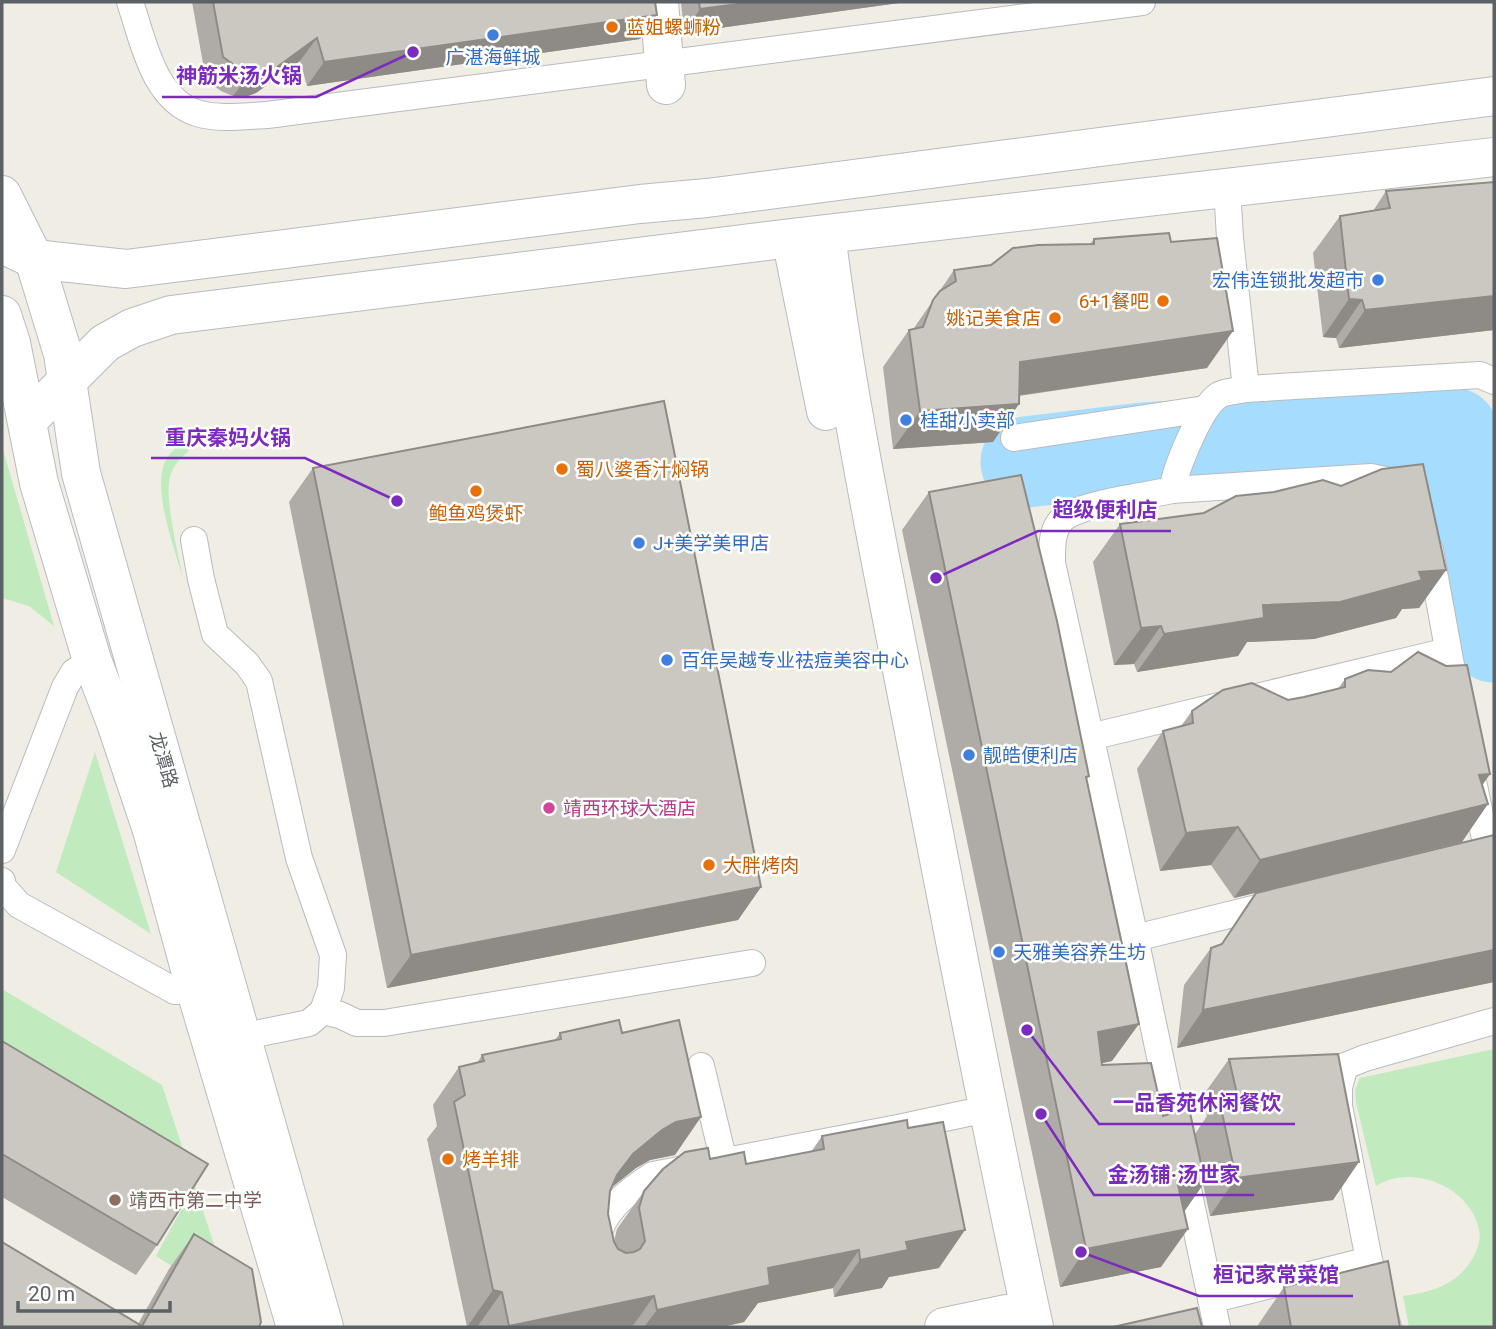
<svg xmlns="http://www.w3.org/2000/svg" width="1496" height="1329" font-family="Roboto,'Noto Sans SC',sans-serif">
<rect width="100%" height="100%" fill="#f0ede4"/>
<path fill="#c1eabf" d="M183,442L189,451C180,458 173,466 170,477C164,501 179,554 183,579C175,550 152,490 165,462C169,453 176,448 183,442Z
M2,446L54,626L29,606L2,598Z
M95,752L151,934L56,872Z
M2,989L162,1085L241,1327L229,1303L156,1256L191,1192L2,1075Z
M1494,1049V1327H1409L1403,1296C1433,1292 1459,1284 1474,1256C1478,1249 1481,1238 1479,1230C1471,1187 1412,1163 1376,1186L1356,1103L1355,1090L1360,1078Z"/>
<g fill="none" stroke-linecap="round" stroke-linejoin="round">
<path stroke="#a6ddff" stroke-width="91" d="M1026,462L1144,448L1385,433L1431,425L1453,433L1460,454L1474,547L1494,637"/>
<defs>
<path id="service" d="M130,2C143,40 153,99 197,113C219,120 245,116 267,115L1142,2
M1246,389L1480,375L1494,381
M1014,438L1205,409
M1172,490L1371,477L1396,482
M194,540L201,579L215,634L247,664L259,681L299,858L333,955L331,988L323,1011L309,1023L241,1037
M1430,550L1457,698
M1090,737L1448,651
M1473,781L1494,882
M2,850L65,687L74,672L92,660
M2,881L3,887L19,905L175,991H196
M1135,938L1278,903
M323,1011L340,1015L357,1023H384L752,963
M701,1066L724,1162
M598,1246C595,1215 630,1190 653,1175L898,1128L968,1113
M1211,1300L1369,1260
M1217,1327L1135,938L1052,563C1052,547 1051,527 1065,517C1084,503 1147,496 1172,490C1176,468 1200,407 1219,395C1226,391 1238,391 1246,389L1230,238L1227,187
M1388,1327L1369,1260L1339,1106V1087L1345,1066L1365,1058L1494,1021"/>
<path id="pedestrian" d="M659,2L666,85"/>
<path id="minor" d="M826,234C848,408 885,580 918,752C956,944 992,1136 1034,1327
M791,238L826,411
M2,244L34,259L126,269L640,204L707,198L1494,96
M27,421L105,343L132,328L171,315L791,238L1494,157
M944,1327L1006,1314"/>
<path id="secondary" d="M2,195L34,259L63,354L81,473L324,1327
M2,315L11,343L39,483L92,660L116,723L152,830L196,991L296,1327"/>
</defs>
<use href="#service" stroke="#b7bbc0" stroke-width="28"/>
<use href="#pedestrian" stroke="#b7bbc0" stroke-width="40"/>
<use href="#minor" stroke="#b7bbc0" stroke-width="40"/>
<use href="#secondary" stroke="#b8bcc2" stroke-width="40"/>
<use href="#service" stroke="#fff" stroke-width="26"/>
<use href="#pedestrian" stroke="#fff" stroke-width="38"/>
<use href="#minor" stroke="#fff" stroke-width="38"/>
<use href="#secondary" stroke="#fff" stroke-width="38"/>
</g>
<path fill="#afaba6" d="M192,2H656L657,15L640,39L307,86L300,61L256,93L245,97L233,96L221,91L206,80Z
M681,2H906L684,33Z
M1494,182V330L1339,348L1336,338L1323,337L1313,253L1340,216L1373,211L1386,191Z
M1094,239L1171,242L1207,368L1019,396L993,442L893,449L883,367L909,330L914,328L954,270L991,265L1090,244Z
M313,468L761,887L738,920L387,988L289,502Z
M929,492L1089,776L1087,779L1112,1061L1102,1063V1065L1163,1116L1195,1134L1207,1116L1202,1097L1229,1059L1333,1200L1210,1216L1203,1184L1184,1212L1161,1267L1060,1287L902,530Z
M1204,513L1446,570L1419,608L1402,609L1396,618L1314,639L1247,642L1238,656L1137,672L1134,664L1114,665L1093,562L1120,524Z
M1345,679L1490,774L1482,785L1462,842L1234,898L1211,865L1160,871L1137,769L1163,731L1181,726L1192,711L1288,700L1304,697L1338,689Z
M1494,835V982L1177,1048L1184,985L1211,948L1221,945L1256,893Z
M560,1033H622L675,1155L650,1160L636,1168L611,1188L610,1191L608,1214L614,1241L617,1229L644,1191L710,1159L746,1164L811,1152L822,1136L908,1128L939,1268L889,1277L882,1288L834,1297L833,1288L758,1303L744,1322L722,1327H467L427,1139L437,1126L433,1105L459,1067L477,1063L482,1055L555,1040Z
M2,1041L157,1245L136,1275L2,1197Z
M194,1234L259,1327H2L138,1324L169,1269Z
M1284,1287L1400,1327H1258V1325Z"/>
<path fill="#8e8b87" d="M754,2H906L684,33L700,9Z
M657,15L640,39L307,86L324,62Z
M317,38L300,61L256,93L245,97L233,96L250,73Z
M1494,296V330L1339,348L1365,310Z
M1349,299L1362,300L1336,338L1323,337Z
M1233,331L1207,368L993,399L1020,362Z
M1019,404L993,442L893,449L920,411Z
M1446,570L1419,608L1402,609L1396,618L1314,639L1247,642L1238,656L1137,672L1164,634L1263,605L1419,572Z
M1161,626L1134,664L1114,665L1141,628Z
M1490,774L1465,810L1488,804L1462,842L1234,898L1260,860L1479,775Z
M1238,827L1211,865L1160,871L1186,833Z
M761,887L738,920L387,988L411,955Z
M1494,950V982L1177,1048L1203,1010Z
M1139,1024L1112,1061L1072,1070L1098,1032Z
M701,1117L675,1155L650,1160L636,1168L607,1191L617,1175L633,1154L662,1130L676,1122Z
M1359,1162L1333,1200L1210,1216L1236,1178Z
M1205,1182L1178,1220V1185Z
M1188,1229L1161,1267L1060,1287L1086,1249Z
M965,1230L939,1268L889,1277L882,1288L834,1297L860,1260L906,1242Z
M859,1250L833,1288L758,1303L744,1322L722,1327H644L657,1310L768,1268Z
M493,1290L502,1292L477,1327H467Z
M654,1296L632,1327H508L509,1326Z"/>
<path fill="#cbc7c1" stroke="#8e8b87" stroke-width="2" d="M213,2H655L657,15L324,62L317,38L273,70L261,74L250,73L237,67L223,57Z
M699,2H754L700,9Z
M1494,182V296L1365,310L1362,300L1349,299L1340,216L1390,208L1386,191Z
M1169,233L1171,242L1217,238L1233,331L1020,362L1019,404L920,411L909,330L923,327L933,300L940,291L956,281L954,270L991,265L1013,248L1038,245L1094,244V239Z
M664,401L761,887L411,955L313,468Z
M1423,464L1446,570L1419,572L1422,580L1340,602L1263,605L1264,618L1164,634L1161,626L1141,628L1120,524L1204,513L1236,496L1274,492L1323,480L1341,486L1382,469Z
M1021,475L1057,621L1089,776L1086,777L1139,1024L1098,1032L1102,1065L1151,1063L1163,1116L1189,1108L1205,1182L1178,1185L1188,1229L1086,1249L929,492Z
M1418,652L1446,666L1467,665L1490,774L1479,775L1488,804L1260,860L1238,827L1186,833L1163,731L1193,723L1192,711L1223,690L1252,683L1288,700L1304,697L1345,687V679L1368,670L1391,672Z
M1494,835V950L1203,1010L1211,948L1222,944L1256,893Z
M619,1020L622,1033L679,1020L701,1117L676,1122L662,1130L633,1154L617,1175L610,1191L608,1214L614,1242L618,1249L626,1253L634,1252L640,1249L645,1241L639,1208L644,1191L663,1169L685,1152L708,1148L710,1159L744,1152L746,1164L824,1149L822,1136L907,1120L908,1128L943,1122L965,1230L906,1242L908,1250L860,1260L859,1250L768,1268L770,1285L657,1310L654,1296L509,1326L502,1292L493,1290L454,1102L465,1095L459,1067L484,1061L482,1055L561,1039L560,1033Z
M2,1041L208,1164L157,1245L2,1154Z
M1338,1054L1359,1162L1236,1178L1219,1099L1237,1094L1229,1059Z
M194,1234L252,1269L261,1322L259,1327H2V1242L142,1326Z
M1388,1261L1400,1327H1291L1284,1287Z
M1197,1308L1202,1327H1113Z"/>
<g fill="#e8710a" stroke="#fff" stroke-width="2.5">
<circle cx="612" cy="27" r="7"/>
<circle cx="1163" cy="301" r="7"/>
<circle cx="1055" cy="318" r="7"/>
<circle cx="562" cy="469" r="7"/>
<circle cx="476" cy="491" r="7"/>
<circle cx="709" cy="865" r="7"/>
<circle cx="448" cy="1159" r="7"/>
</g>
<g fill="#3f7fe0" stroke="#fff" stroke-width="2.5">
<circle cx="493" cy="35" r="7"/>
<circle cx="1378" cy="280" r="7"/>
<circle cx="906" cy="420" r="7"/>
<circle cx="639" cy="543" r="7"/>
<circle cx="667" cy="660" r="7"/>
<circle cx="969" cy="755" r="7"/>
<circle cx="999" cy="952" r="7"/>
</g>
<circle fill="#d1479c" stroke="#fff" stroke-width="2.5" cx="549" cy="808" r="7"/>
<circle fill="#8d6e63" stroke="#fff" stroke-width="2.5" cx="115" cy="1200" r="7"/>
<g text-anchor="middle" stroke-width="5" stroke-linejoin="round" paint-order="stroke">
<g font-size="19" fill="#c56008" stroke="#fff" text-anchor="start">
<text x="626" y="34">蓝姐螺蛳粉</text>
<text x="1149" y="308" text-anchor="end">6+1餐吧</text>
<text x="1041" y="325" text-anchor="end">姚记美食店</text>
<text x="576" y="476">蜀八婆香汁焖锅</text>
<text x="476" y="520" text-anchor="middle">鲍鱼鸡煲虾</text>
<text x="723" y="872">大胖烤肉</text>
<text x="462" y="1166">烤羊排</text>
</g>
<g font-size="19" fill="#366cbe" stroke="#fff" text-anchor="start">
<text x="493" y="64" text-anchor="middle">广湛海鲜城</text>
<text x="1364" y="287" text-anchor="end">宏伟连锁批发超市</text>
<text x="920" y="427">桂甜小卖部</text>
<text x="653" y="550">J+美学美甲店</text>
<text x="681" y="667">百年吴越专业祛痘美容中心</text>
<text x="983" y="762">靓皓便利店</text>
<text x="1013" y="959">天雅美容养生坊</text>
</g>
<g font-size="19" fill="#5c6166" stroke="#fff">
<text transform="translate(164 760) rotate(74)" y="7">龙潭路</text>
</g>
<g font-size="19" fill="#b23c85" stroke="#fff" text-anchor="start">
<text x="563" y="815">靖西环球大酒店</text>
</g>
<g font-size="19" fill="#785e54" stroke="#fff" text-anchor="start">
<text x="129" y="1207">靖西市第二中学</text>
</g>
</g>
<path fill="none" stroke="#7b2cbf" stroke-width="2.5" d="M413 52L316 97H162M397 501L305 458H151M936 578L1038 531H1171M1027 1030L1099 1124H1295M1041 1114L1094 1195H1254M1081 1252L1199 1296H1353"/>
<g fill="#7b2cbf" stroke="#fff" stroke-width="2.5">
<circle cx="413" cy="52" r="7"/>
<circle cx="397" cy="501" r="7"/>
<circle cx="936" cy="578" r="7"/>
<circle cx="1027" cy="1030" r="7"/>
<circle cx="1041" cy="1114" r="7"/>
<circle cx="1081" cy="1252" r="7"/>
</g>
<g font-size="21" text-anchor="middle" font-weight="bold" fill="#7b2cbf" stroke="#fff" stroke-width="5" stroke-linejoin="round" paint-order="stroke">
<text x="239" y="83">神筋米汤火锅</text>
<text x="228" y="445">重庆秦妈火锅</text>
<text x="1105" y="517">超级便利店</text>
<text x="1197" y="1110">一品香苑休闲餐饮</text>
<text x="1174" y="1182">金汤铺·汤世家</text>
<text x="1276" y="1282">桓记家常菜馆</text>
</g>
<rect width="1496" height="1329" fill="none" stroke="#5c6166" stroke-width="7"/>
<path d="M18 1301v10h152v-10" fill="none" stroke="#5c6166" stroke-width="3.5"/>
<text x="28" y="1301" font-size="21" fill="#5c6166" stroke="#ffffff" stroke-width="5" paint-order="stroke">20 m</text>
</svg>
